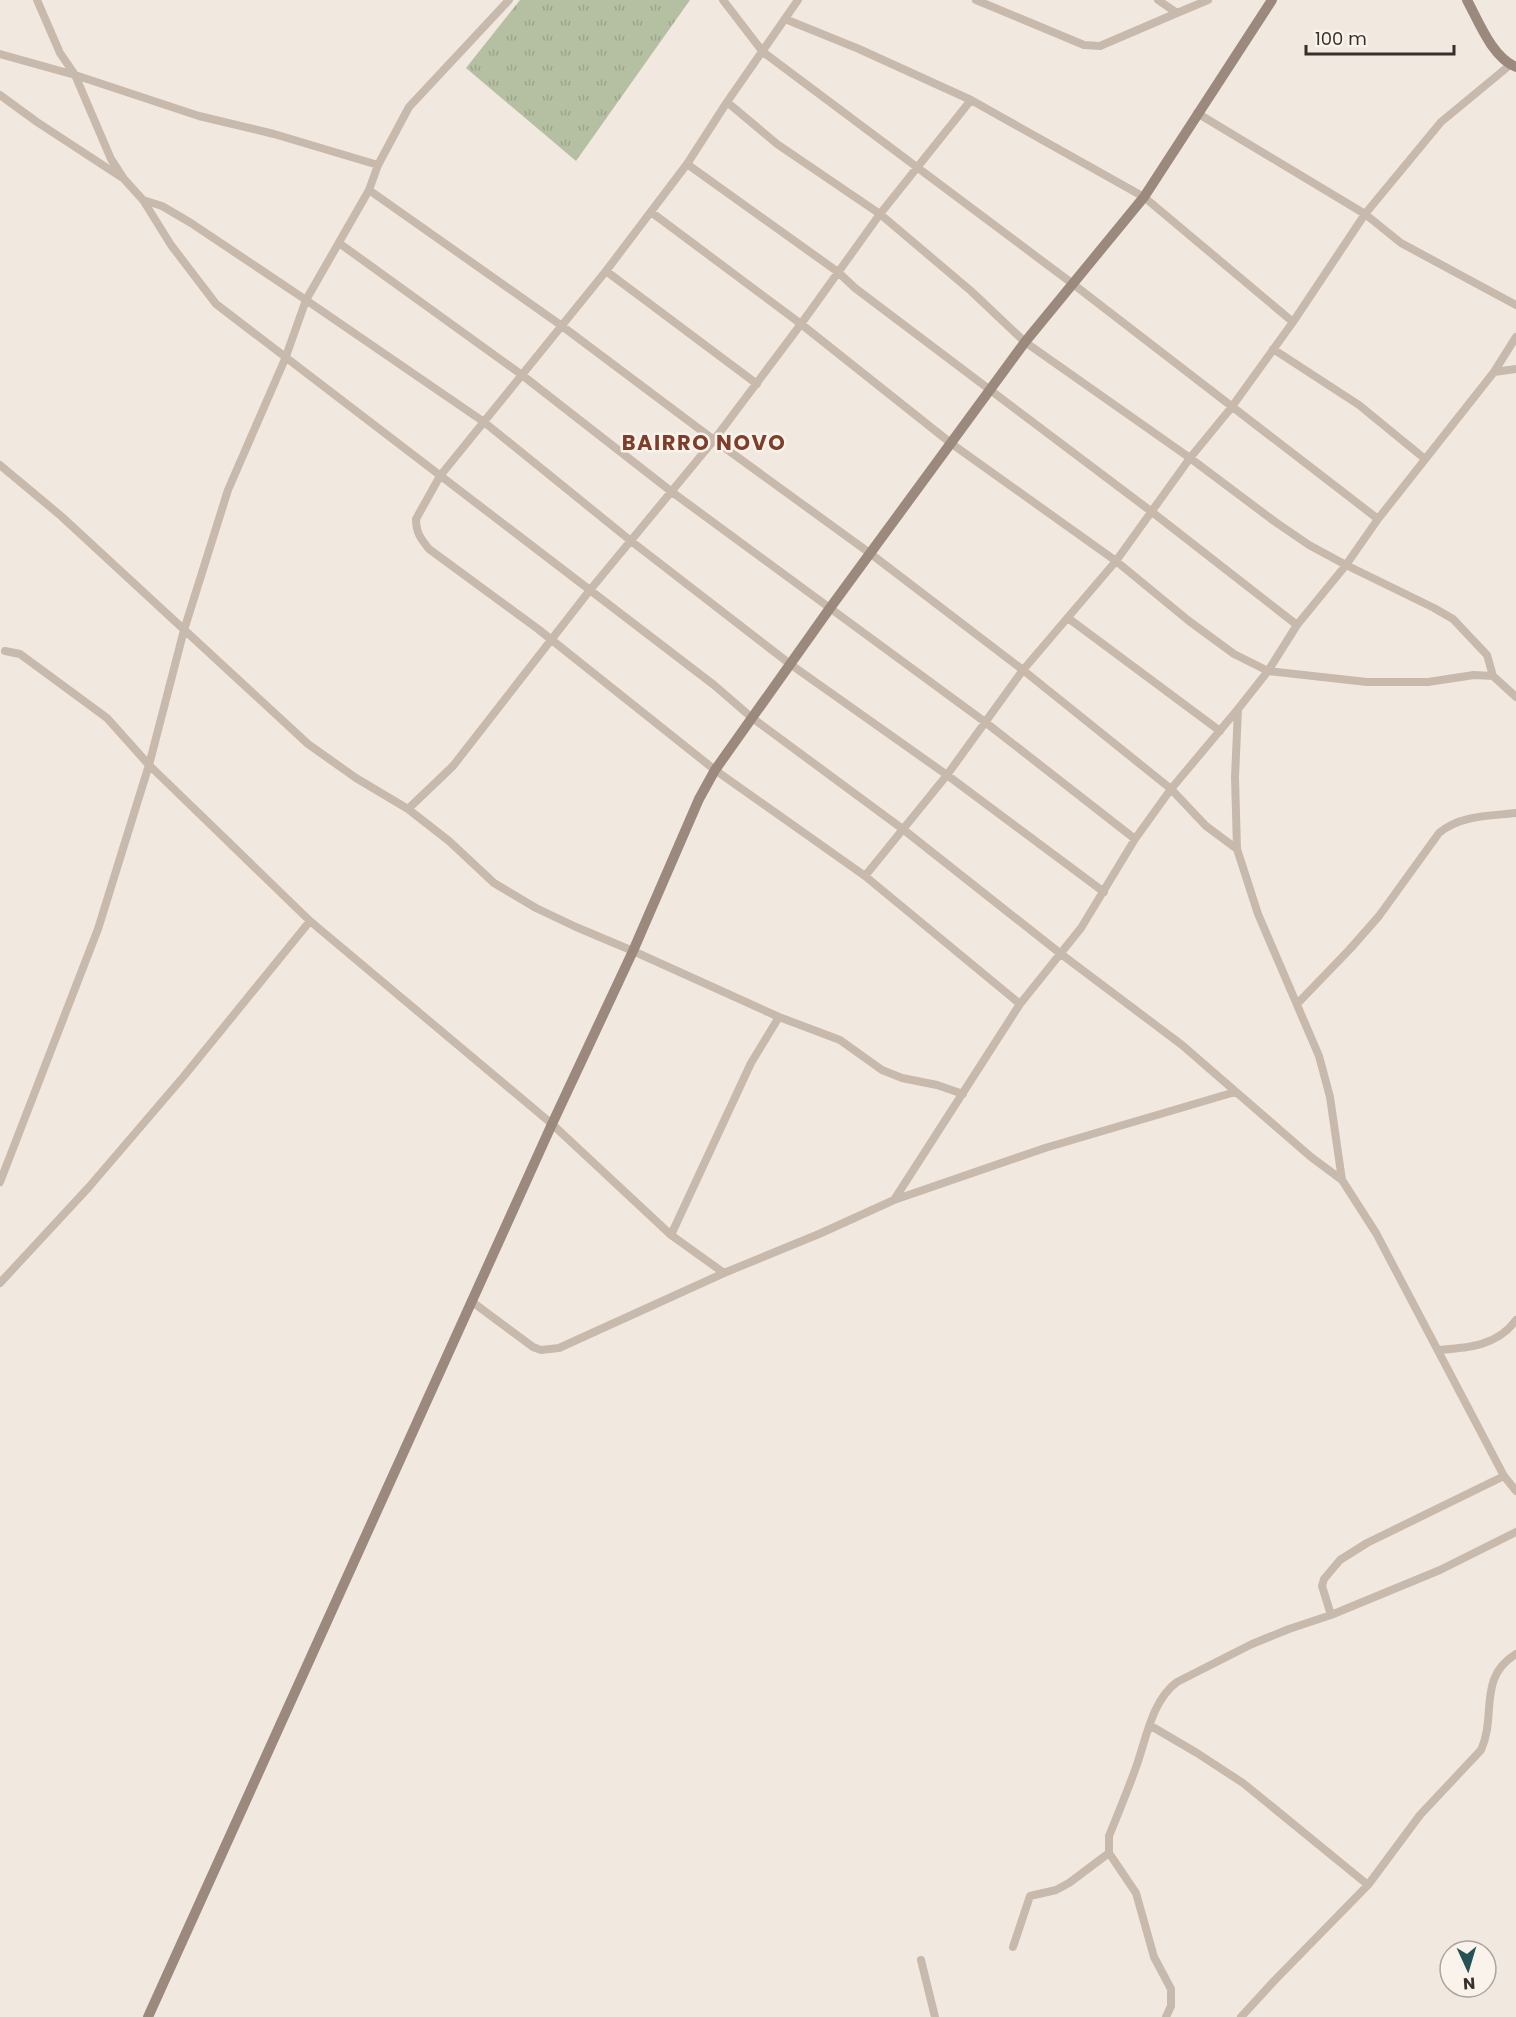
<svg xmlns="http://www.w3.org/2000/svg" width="1516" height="2017" font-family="Poppins,sans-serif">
<defs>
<pattern id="grass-tufts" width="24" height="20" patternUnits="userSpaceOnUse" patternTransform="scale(1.5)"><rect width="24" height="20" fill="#b5bfa1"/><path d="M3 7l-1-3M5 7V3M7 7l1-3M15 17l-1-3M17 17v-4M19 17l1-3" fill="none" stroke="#9ca48b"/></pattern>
</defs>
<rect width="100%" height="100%" fill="#f1e9e0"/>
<path fill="url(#grass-tufts)" d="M520,0H690L576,161L466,68Z"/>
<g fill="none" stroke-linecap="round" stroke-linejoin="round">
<path stroke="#c8b9ad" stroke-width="8" d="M37,0L60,53L75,75L111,159L124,179L143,200L171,245L216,304L714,685L751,717L904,830L1061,954L1182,1045L1311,1157L1342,1180L1376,1233L1504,1476L1516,1491
M723,0L763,52L1073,284L1378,519
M798,0L727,102L687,164L606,271L440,476L416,519C416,533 421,539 429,549L538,629L715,770L865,876L1020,1004
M976,0L1084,45L1100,46L1177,13L1158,0
M1177,13L1208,0
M785,19L859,49L971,100
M0,54L75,75L199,116L274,134L378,165
M0,95L37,122L121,177
M727,102L777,144L880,214L971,291L1025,342L1190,458L1274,521L1309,545L1346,565L1434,608L1453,619L1487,655L1493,676
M1197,113L1365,214L1401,243L1516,305
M687,164L838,272L855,288L1152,512L1297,625
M369,190L562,326L714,440L871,554L1023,670L1171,789L1206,826L1237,849
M143,200L162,206L191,223L306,300L484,422L631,541L790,664L947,775L1104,892
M651,212L801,324L952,444L1116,561L1189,621L1234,654L1268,671L1367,682H1428L1474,675L1493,676L1516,697
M339,243L522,375L672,492L985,722L1135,839
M606,271L757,384
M1273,349L1359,405L1425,459
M1494,372L1516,369
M0,465L61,516L308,744L356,778L408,809L449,841L494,883L536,908L576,927L633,951L779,1017L840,1040L882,1070L902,1078L937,1085L963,1094
M1068,618L1220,731
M5,651L20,654L107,718L149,765L310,921L552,1124L671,1235L724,1273
M1238,709L1235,777L1237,849L1258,914L1319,1056L1330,1097L1342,1180
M408,809L453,766L590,590L714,440L801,324L880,214L971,100L1144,197L1293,322
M865,876L947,775L1023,670L1116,561L1190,458L1231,408L1293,322L1365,214L1441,122L1510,65
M1297,1004L1350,949L1379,916L1439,833C1460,815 1490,816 1516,813
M0,1182L98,929L149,765L184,630L228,490L285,359L306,300L369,190L378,165L409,107L509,0
M894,1200L1020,1004L1081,928L1135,839L1171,789L1238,709L1268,671L1297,625L1346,565L1378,519L1494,372L1516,337
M671,1235L751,1063L779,1017
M0,1283L89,1187L184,1076L310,921
M471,1301L533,1347L541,1350L559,1348L724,1273L819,1234L894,1200L1045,1148L1235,1092
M1439,1350C1467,1348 1498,1346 1516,1320
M1331,1615L1322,1586L1324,1579L1340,1560L1367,1543L1504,1476
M1151,1726L1197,1753L1243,1783L1368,1885
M1013,1947L1030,1896L1056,1890L1069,1883L1109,1853
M921,1960L935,2017
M1166,2017L1171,2006V1989L1154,1957L1136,1893L1109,1853V1836C1118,1814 1127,1792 1135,1770C1146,1741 1151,1701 1177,1682L1252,1644L1289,1629L1331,1615L1440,1570L1516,1532
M1241,2017L1275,1980L1368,1885L1420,1815L1481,1750C1497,1715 1477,1678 1516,1654"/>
<path stroke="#9c897e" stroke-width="10" d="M1467,0C1479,22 1492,57 1516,67
M148,2017L552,1124L633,951L699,799L715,770L830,608L1025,342L1144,197L1272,0"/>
</g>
<g text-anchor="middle" stroke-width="5" stroke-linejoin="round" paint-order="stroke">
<g font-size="21" font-weight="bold" letter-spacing="1.5" fill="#7e3e2c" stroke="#f9f3ec">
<text x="704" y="450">BAIRRO NOVO</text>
</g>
</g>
<g transform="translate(1468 1969) rotate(176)"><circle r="28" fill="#f9f3ec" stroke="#aba59f" stroke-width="1.5"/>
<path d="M0-4.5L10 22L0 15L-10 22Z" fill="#245255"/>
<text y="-9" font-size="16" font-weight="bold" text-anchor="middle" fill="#372f2b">N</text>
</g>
<path d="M1306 45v9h148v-9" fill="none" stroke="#372f2b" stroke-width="3"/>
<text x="1315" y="45" font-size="18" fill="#372f2b" stroke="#f9f3ec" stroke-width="4.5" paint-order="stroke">100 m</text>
</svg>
